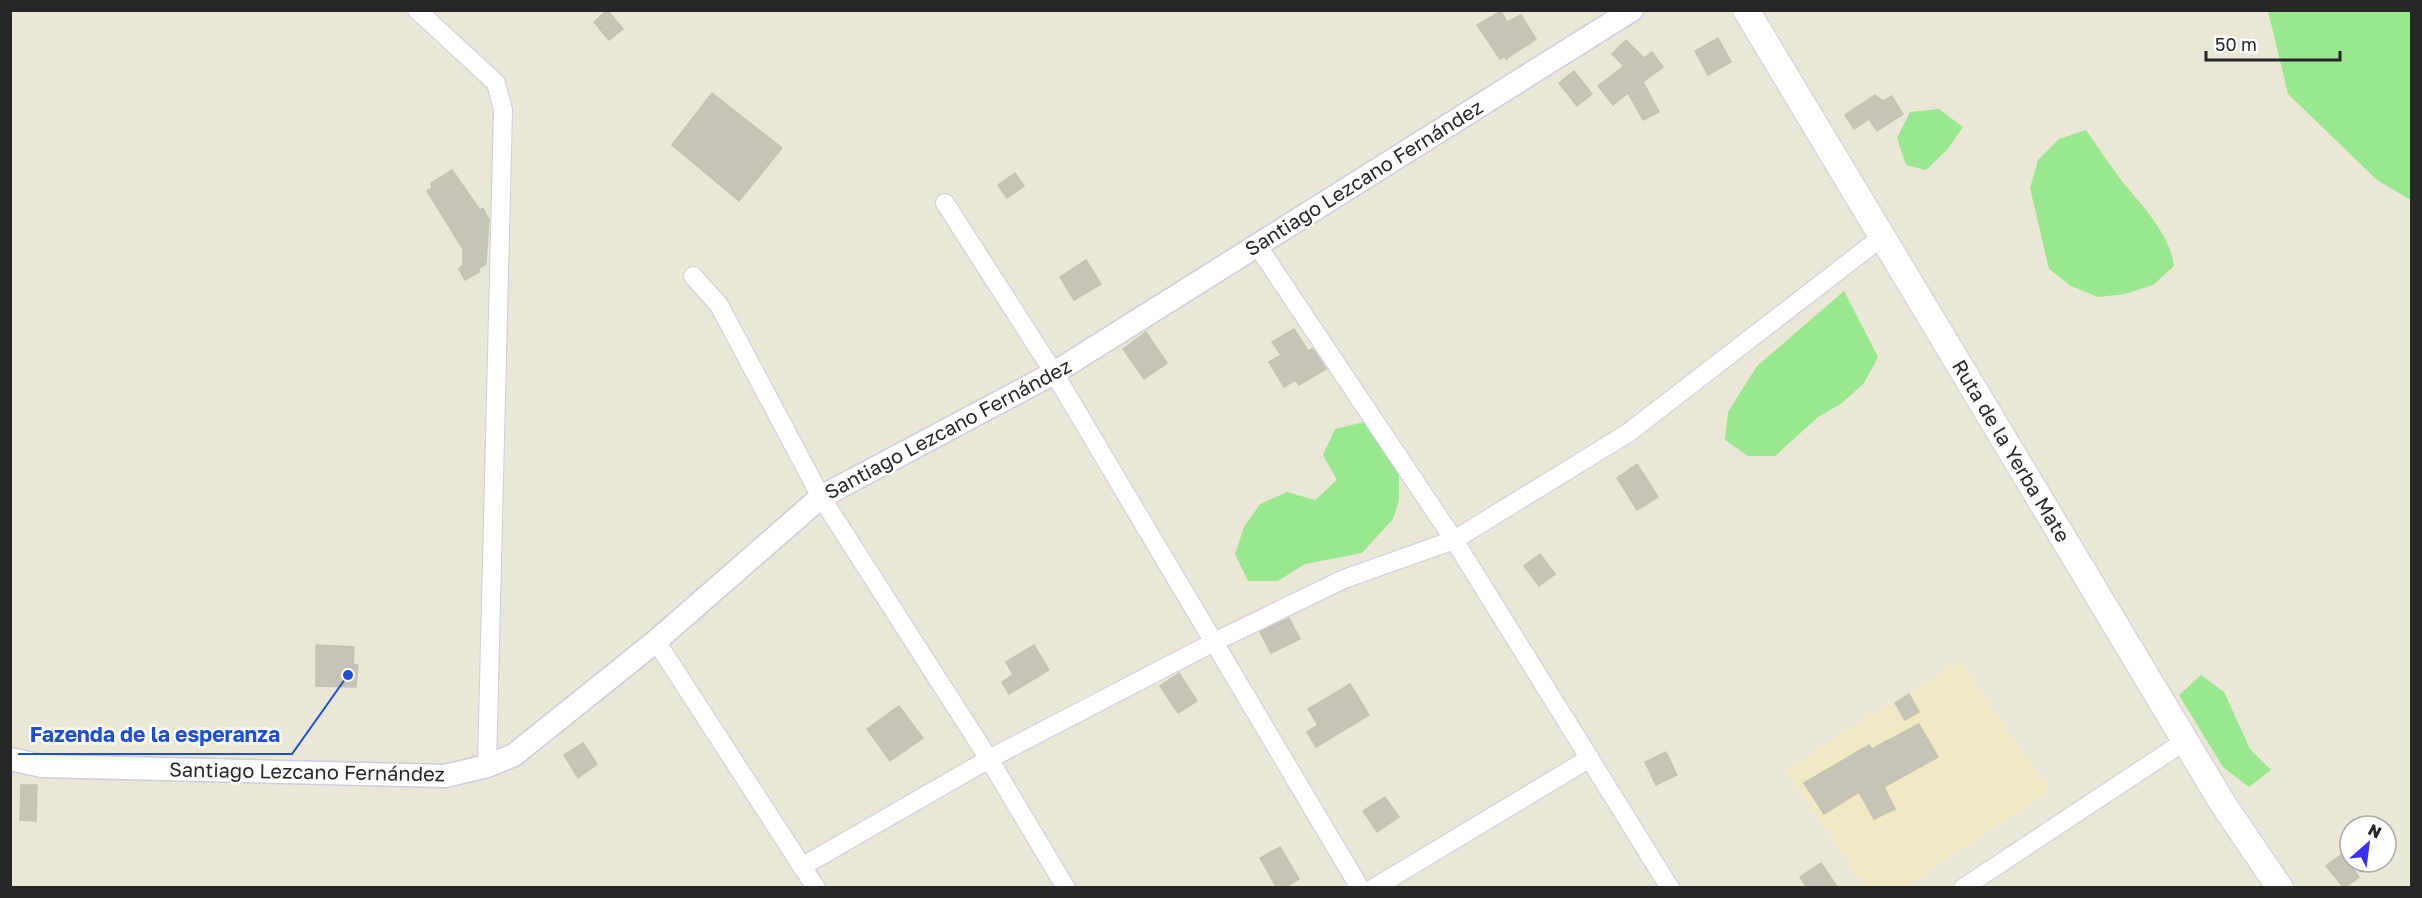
<svg xmlns="http://www.w3.org/2000/svg" width="2422" height="898" font-family="'Golos Text',sans-serif">
<rect width="100%" height="100%" fill="#ebe7d7"/>
<path fill="#efeac4" d="M1961,662L2049,791L1904,887H1866L1786,771L1853,727Z"/>
<path fill="#99e78e" d="M2268,11H2411V200L2377,180L2288,94Z
M1939,109L1963,127L1947,150L1926,170L1906,165L1897,138L1910,112Z
M2086,130C2098,147 2109,164 2121,180C2142,206 2169,232 2174,266L2153,285L2125,294L2098,297L2071,286L2049,269L2030,188L2038,160L2059,139Z
M1844,291L1878,357L1864,383L1842,403L1818,417L1775,456H1748L1725,440L1728,412L1757,366Z
M1364,422L1399,471V500L1393,519L1362,553L1305,564L1278,581H1248L1235,554L1244,527L1260,504L1287,492L1315,500L1337,480L1323,455L1335,429Z
M2201,675L2224,692L2250,749L2271,770L2249,787L2223,767L2179,695Z"/>
<path fill="#c6c3b7" stroke="#c6c3b1" stroke-width="1.5" d="M607,10L623,29L609,40L594,22Z
M1501,11L1507,22L1521,15L1536,39L1506,59L1505,56L1500,59L1477,25Z
M1718,38L1731,62L1708,75L1695,51Z
M1626,40L1644,58L1652,52L1663,67L1643,82L1659,112L1643,120L1628,93L1613,105L1598,86L1624,66L1612,54Z
M1574,71L1592,94L1577,106L1559,83Z
M712,93L782,148L739,201L672,145Z
M1875,95L1883,101L1892,96L1903,114L1877,131L1869,119L1854,129L1845,115Z
M452,170L480,210L483,208L489,220L486,264L479,268V272L465,280L459,269L463,265V249L427,191L432,188L431,183Z
M1015,173L1024,186L1007,198L998,185Z
M1086,260L1101,284L1074,300L1060,277Z
M1294,329L1308,351L1313,349L1326,369L1299,385L1295,380L1284,387L1269,362L1281,355L1272,342Z
M1146,332L1167,363L1144,379L1123,349Z
M1637,464L1658,497L1637,510L1617,478Z
M1540,554L1555,574L1539,586L1524,566Z
M1289,618L1300,639L1271,653L1260,632Z
M316,645L354,647L353,664L358,665L356,687L316,686Z
M1034,645L1049,670L1009,694L1002,682L1013,675L1006,662Z
M1179,673L1197,701L1178,713L1160,686Z
M1350,684L1369,715L1316,747L1307,732L1318,725L1308,709Z
M1909,694L1919,712L1905,720L1895,703Z
M899,706L923,738L890,761L867,729Z
M1919,724L1938,757L1884,787L1895,809L1874,819L1859,792L1824,814L1804,783L1869,745L1872,749Z
M583,743L597,764L578,778L564,755Z
M1666,752L1677,775L1656,785L1645,762Z
M21,785H37L36,821L20,820Z
M1385,797L1399,817L1377,832L1363,811Z
M1280,847L1299,879L1284,888H1277L1260,858Z
M2342,854L2359,877L2344,888L2326,866Z
M1821,863L1838,888H1807L1800,877Z"/>
<g fill="none" stroke-linecap="round" stroke-linejoin="round">
<defs>
<path id="minor" d="M417,10L496,83L503,110L487,766
M945,203L1054,373L1360,888
M1257,245L1454,540L1670,888
M693,276L719,305L821,497L989,759L1066,888
M656,641L816,888
M803,866L989,759L1214,642L1344,579L1454,540L1628,433L1882,237
M1374,888L1590,758
M1963,888L2185,741"/>
<path id="tertiary" d="M10,759L42,766L445,776L487,766L514,755L656,641L821,497L1054,373L1632,10"/>
<path id="secondary" d="M1746,10L2223,804L2280,888"/>
</defs>
<use href="#minor" stroke="#cdcce2" stroke-width="20"/>
<use href="#tertiary" stroke="#cdcce2" stroke-width="25"/>
<use href="#secondary" stroke="#cdcce2" stroke-width="28"/>
<use href="#minor" stroke="#fff" stroke-width="18"/>
<use href="#tertiary" stroke="#fff" stroke-width="22"/>
<use href="#secondary" stroke="#fff" stroke-width="26"/>
</g>
<g text-anchor="middle" stroke-width="5" stroke-linejoin="round" paint-order="stroke">
<g font-size="20" fill="#272727" stroke="#fff">
<text transform="translate(1364 178) rotate(-32)" y="7">Santiago Lezcano Fernández</text>
<text transform="translate(948 429) rotate(-28)" y="7">Santiago Lezcano Fernández</text>
<text transform="translate(2011 451) rotate(59)" y="7">Ruta de la Yerba Mate</text>
<text transform="translate(307 772) rotate(1)" y="7">Santiago Lezcano Fernández</text>
</g>
</g>
<path fill="none" stroke="#1d4ed8" stroke-width="2" d="M348 675L292 754H18"/>
<circle fill="#1d4ed8" stroke="#fff" stroke-width="2" cx="348" cy="675" r="6"/>
<g font-size="21" text-anchor="middle" font-weight="bold" fill="#1d4ed8" stroke="#fff" stroke-width="5" stroke-linejoin="round" paint-order="stroke">
<text x="155" y="742">Fazenda de la esperanza</text>
</g>
<rect width="2422" height="898" fill="none" stroke="#272727" stroke-width="24"/>
<g transform="translate(2368 844) rotate(28)"><circle r="28" fill="#ffffff" stroke="#a9a9a9" stroke-width="1.5"/>
<path d="M0-4.5L10 22L0 15L-10 22Z" fill="#3730ff"/>
<text y="-9" font-size="16" font-weight="bold" text-anchor="middle" fill="#272727">N</text>
</g>
<path d="M2206 51v9h134v-9" fill="none" stroke="#272727" stroke-width="3"/>
<text x="2215" y="51" font-size="18" fill="#272727" stroke="#ffffff" stroke-width="4.5" paint-order="stroke">50 m</text>
</svg>
